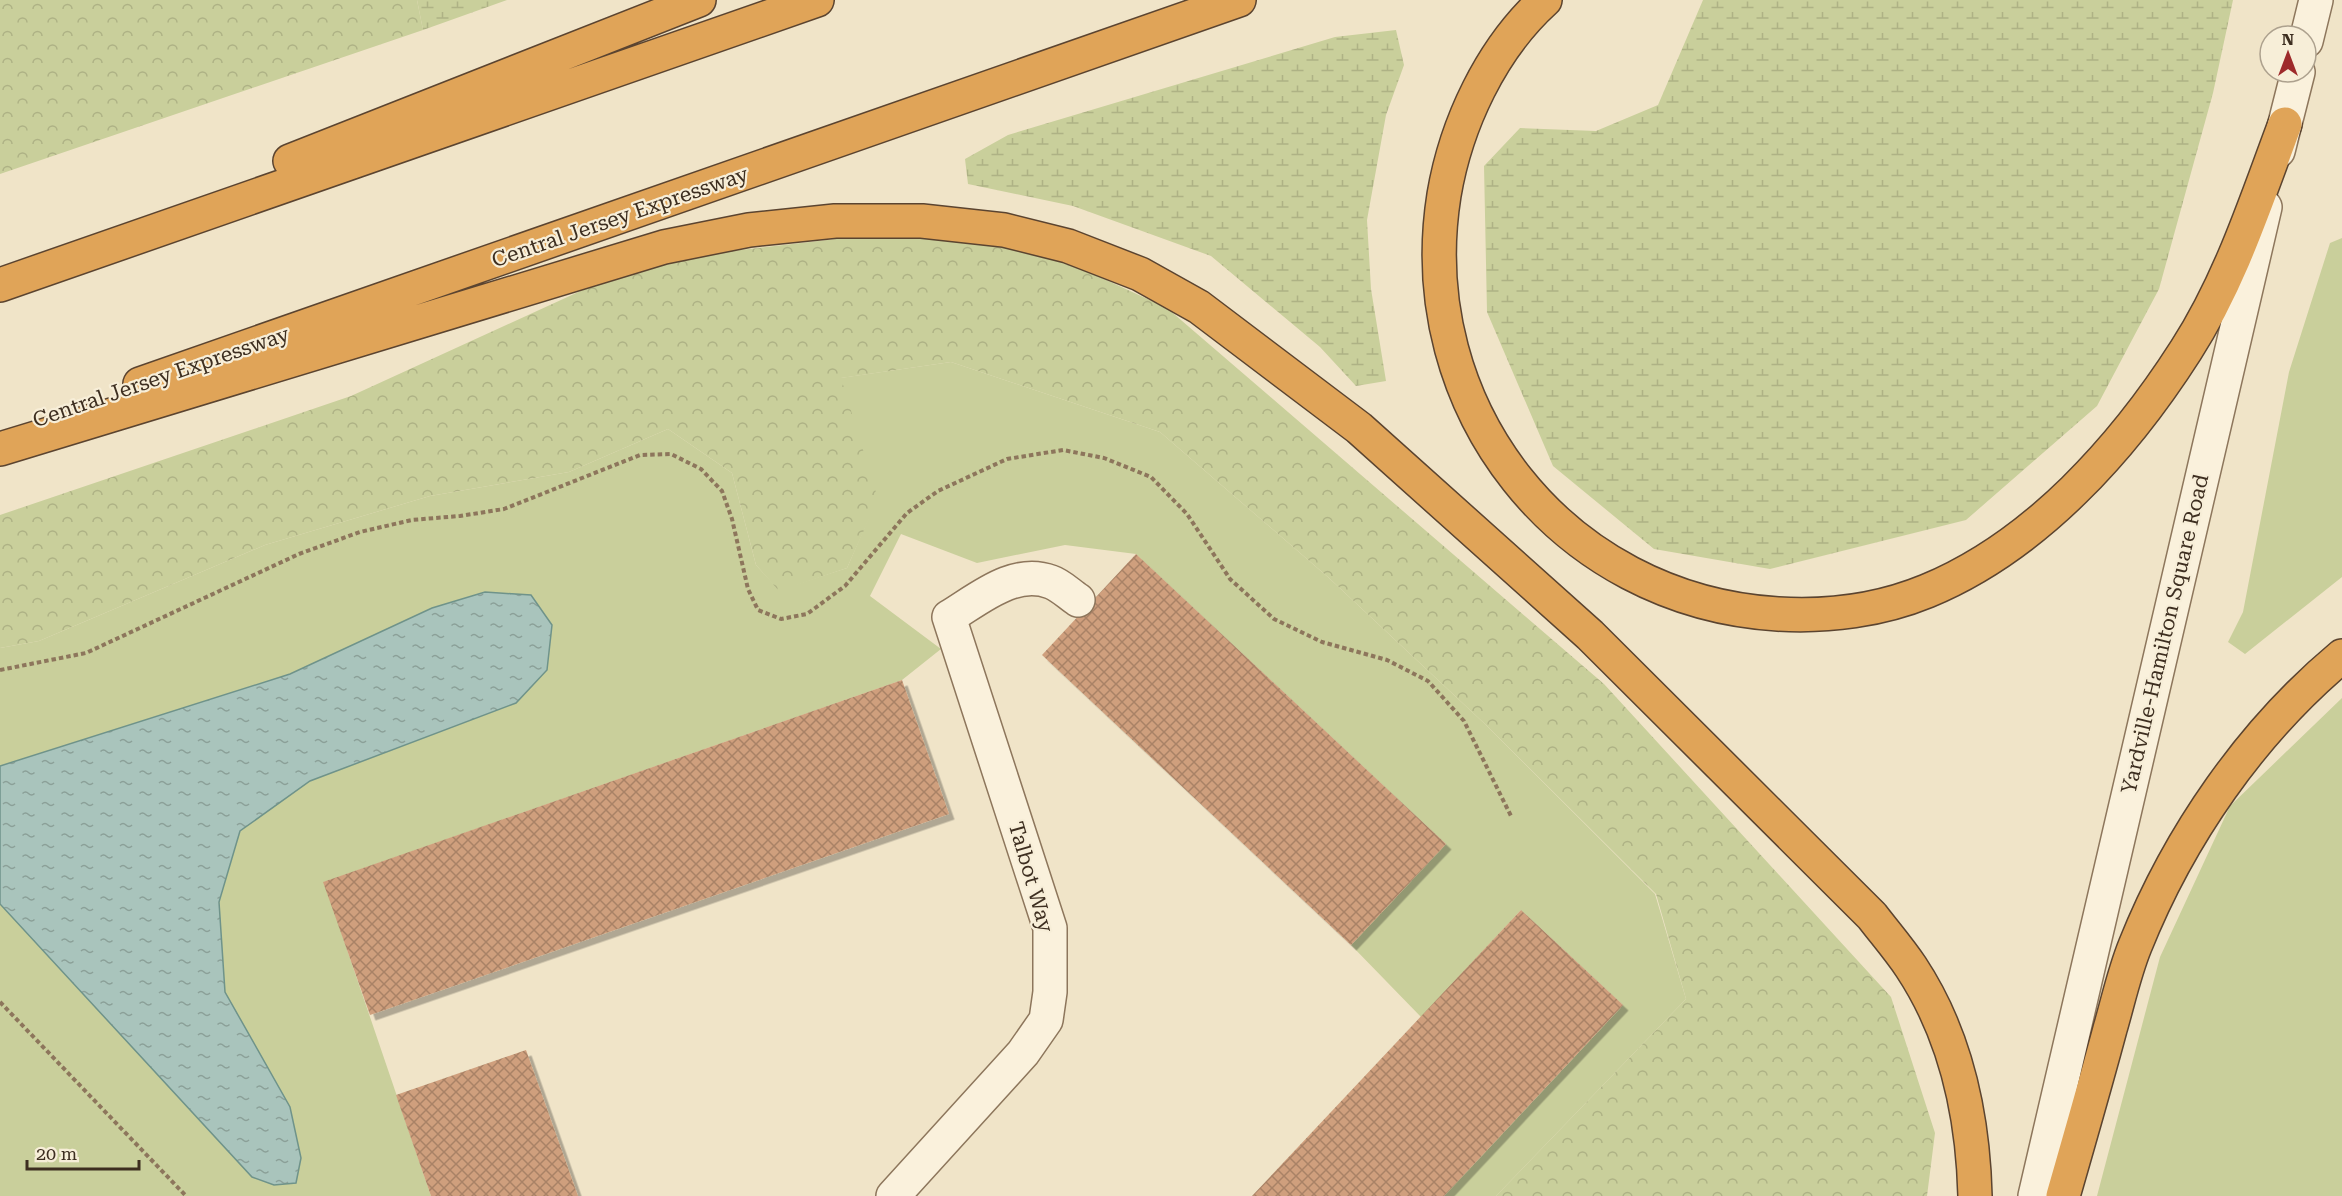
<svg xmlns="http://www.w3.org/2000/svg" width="2342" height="1196" font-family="'Roboto Serif',serif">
<defs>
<pattern id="forest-crowns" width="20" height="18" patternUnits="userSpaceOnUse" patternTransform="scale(1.5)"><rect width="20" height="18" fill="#c9cf9b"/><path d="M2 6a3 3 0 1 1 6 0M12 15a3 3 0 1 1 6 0" fill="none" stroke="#aeb285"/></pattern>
<pattern id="wetland-marsh" width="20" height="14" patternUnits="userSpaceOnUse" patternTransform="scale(1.5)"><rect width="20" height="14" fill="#c9cf9b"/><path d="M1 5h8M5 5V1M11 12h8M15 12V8" fill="none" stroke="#aeb285"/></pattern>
<pattern id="water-ripples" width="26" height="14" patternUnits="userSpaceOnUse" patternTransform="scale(1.5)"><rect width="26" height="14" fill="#a9c4bc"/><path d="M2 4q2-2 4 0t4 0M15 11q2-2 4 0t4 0" fill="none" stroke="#8ba098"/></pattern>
<pattern id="building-cross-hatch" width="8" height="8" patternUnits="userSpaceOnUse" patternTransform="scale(1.5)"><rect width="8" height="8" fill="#cf9f7d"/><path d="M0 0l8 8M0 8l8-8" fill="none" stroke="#a98266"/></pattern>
<filter id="shadow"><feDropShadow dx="5.5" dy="5.5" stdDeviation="0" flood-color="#0004"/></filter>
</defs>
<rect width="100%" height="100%" fill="#f0e4c8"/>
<path fill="#c9cf9b" d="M2342,238V577L2245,654L2228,642L2243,612L2289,372L2330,243Z
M951,362L1160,432L1329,578L1486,725L1655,894L1686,999L1496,1196H1444L1623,1005L1521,910L1421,1017L1351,945L1446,844L1136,554L1065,545L977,563L901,534L870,596L941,649L902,680L324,882L431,1196H0V648L39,641L265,545L430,496L569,472L668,429L732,473L756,565L779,590L847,568L877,499L840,378Z
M2342,698V1196H2097L2160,957L2230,806Z"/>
<path fill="url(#forest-crowns)" d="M0,0H417L423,30L0,174Z
M896,232L1052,255L1167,308L1604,684L1891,997L1935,1133L1927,1196H1496L1686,999L1656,894L1486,725L1329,578L1160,432L951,362L841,378L878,499L847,568L779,591L756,565L732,473L668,429L569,472L430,496L265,545L39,641L0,648V515L351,396L646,261Z"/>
<path fill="url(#wetland-marsh)" d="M417,0H507L423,30Z
M1703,0H2233L2213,93L2159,289L2097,406L1966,520L1770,569L1654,549L1553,466L1487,312L1484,166L1520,128L1596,131L1658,105Z
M1396,30L1404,65L1386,115L1367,220L1371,289L1386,381L1356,386L1320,347L1211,256L1073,206L968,184L965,159L1008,135L1335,37Z"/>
<path fill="url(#water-ripples)" stroke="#6f938a" stroke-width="1.5" d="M485,592L531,595L552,625L547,670L516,703L310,781L240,831L219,902L225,992L290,1107L301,1158L296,1183L274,1185L252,1177L0,904V766L290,674L432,608Z"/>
<path fill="url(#building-cross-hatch)" filter="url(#shadow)" d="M1136,554L1446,844L1351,945L1042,655Z
M902,680L949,814L370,1015L323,882Z
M1521,910L1623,1005L1444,1196H1252Z
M526,1050L578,1196H431L396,1095Z"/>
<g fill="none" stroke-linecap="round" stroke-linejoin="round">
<defs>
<path id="minor" d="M2306,41L2316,0
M2278,151L2298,72
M893,1196L1023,1053L1046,1020L1050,992V928L949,617C979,599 1014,568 1051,582C1060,585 1069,594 1078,600
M2035,1196L2265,207"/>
<path id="highway" d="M1545,0C1491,49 1456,124 1444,195C1410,408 1562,601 1778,614C1828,617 1881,610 1927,591C2036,546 2124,447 2186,350C2231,280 2256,201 2285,124
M290,161L699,0
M0,285L817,0
M140,384L1239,0
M0,449L664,247L749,230L835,221H922L1004,230L1068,246L1140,274L1199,307L1359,428L1590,635L1872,916C1885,933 1899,949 1911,967C1956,1035 1973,1116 1975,1196
M2063,1196C2079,1140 2095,1085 2110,1029C2118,1002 2124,973 2135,946C2179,836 2251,732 2342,656"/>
</defs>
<use href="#minor" stroke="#8d765c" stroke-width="36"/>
<use href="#highway" stroke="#5b4430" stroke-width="36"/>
<path stroke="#8d765c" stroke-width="4" stroke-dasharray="4.5 3" stroke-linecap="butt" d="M0,670L86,653L299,554L360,532L412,520L460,516L504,509L640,455L671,454L701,469L722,491L732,519L748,589L758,610L781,619L807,614L845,586L907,513L938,491L1007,459L1063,450L1104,458L1151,477L1187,514L1230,579L1274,619L1322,642L1387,660L1428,681L1464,721L1512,818
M0,1002L186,1196"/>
<use href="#minor" stroke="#faf1dc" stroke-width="33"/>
<use href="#highway" stroke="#e0a458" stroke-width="33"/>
</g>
<g text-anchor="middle" stroke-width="4.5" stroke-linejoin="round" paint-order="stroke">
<g font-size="21" fill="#3d2e20" stroke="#f7eed8">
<text transform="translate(620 217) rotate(-19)" y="7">Central Jersey Expressway</text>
<text transform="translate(161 377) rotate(-19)" y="7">Central Jersey Expressway</text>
<text transform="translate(2165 634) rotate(-77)" y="7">Yardville-Hamilton Square Road</text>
<text transform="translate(1031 877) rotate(74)" y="7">Talbot Way</text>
</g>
</g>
<g transform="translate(2288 54)"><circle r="28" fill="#f7eed8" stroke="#ada18e" stroke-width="1.5"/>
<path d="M0-4.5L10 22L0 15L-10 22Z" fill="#9e2a2b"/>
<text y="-9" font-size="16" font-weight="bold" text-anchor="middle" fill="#3d2e20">N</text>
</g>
<path d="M27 1160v9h112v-9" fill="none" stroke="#3d2e20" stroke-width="3"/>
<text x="36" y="1160" font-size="18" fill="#3d2e20" stroke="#f7eed8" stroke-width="4.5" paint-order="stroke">20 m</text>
</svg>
